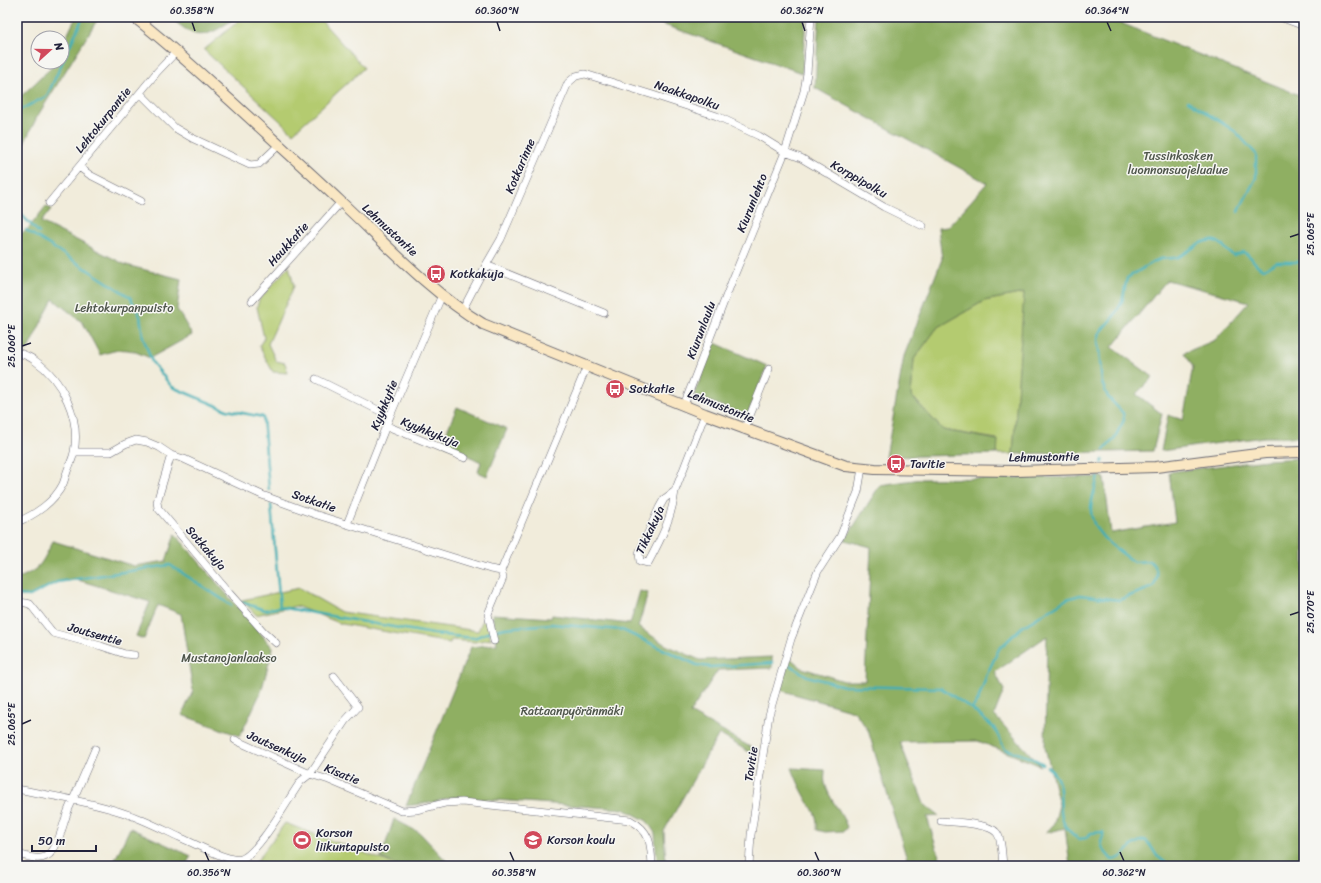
<svg xmlns="http://www.w3.org/2000/svg" width="1321" height="883" font-family="Sriracha,sans-serif">
<rect width="100%" height="100%" fill="#f6f6f2"/>
<filter id="ink" filterUnits="userSpaceOnUse"><feTurbulence type="fractalNoise" baseFrequency=".025" numOctaves="2"/><feDisplacementMap in="SourceGraphic" scale="8" xChannelSelector="R" yChannelSelector="G"/><feConvolveMatrix kernelMatrix="1 2 1 2 8 2 1 2 1" color-interpolation-filters="sRGB"/></filter>
<filter id="wash" filterUnits="userSpaceOnUse"><feTurbulence type="fractalNoise" baseFrequency=".012" numOctaves="4" result="noise"/><feDisplacementMap in="SourceGraphic" scale="16" xChannelSelector="R" yChannelSelector="G"/><feGaussianBlur stdDeviation="0.9" result="paint"/><feColorMatrix in="noise" values="0 0 0 0 0 0 0 0 0 0 0 0 0 0 0 0 0 1.4 0 .05"/><feComposite in="paint" operator="in"/></filter>
<g filter="url(#wash)">
<rect width="100%" height="100%" fill="#f1ecdb"/>
<path fill="#b4cb70" stroke="#6b7656" d="M243,17H318L364,68L293,133L204,50Z
M289,266L294,286L268,344L276,361L285,363L288,373L273,372L259,346L264,338L257,307L259,300Z
M1025,293L1013,454H997V439L943,430L911,395L914,359L937,328L984,301Z
M299,588L341,612L478,631L485,615L491,639L475,642L451,640L450,643L342,624L296,606L256,615L242,600Z
M285,823L399,866H253Z"/>
<path fill="#8faf62" stroke="#58684e" d="M76,17H99L37,117L17,158V100L52,67L54,62H62V46Z
M169,17H237C224,25 206,41 190,32C183,28 176,22 169,17Z
M649,17H806L802,73L656,22Z
M819,17H1106L1304,97V437H1264L1161,451L1168,415L1183,420L1193,366L1184,353L1215,340L1249,302L1167,280L1112,347L1153,377L1136,394L1162,414L1153,451L1013,454L1024,293L984,301L937,328L914,359L911,396L943,430L998,440L997,454L886,457L904,356L942,259L938,228L948,227L987,183L815,88Z
M46,206L51,209L41,222L126,265L181,279L177,309L192,335L150,358C127,348 125,347 100,355L83,323L53,299L27,351L17,348V236L28,229Z
M715,343L767,366L747,416L696,396L695,392Z
M457,407L507,429L487,476L478,472L481,462L442,443Z
M1304,458V866H1070L1065,828L1046,833L1054,824L1059,805L1045,747L1047,636L995,672L1004,690L994,715L1041,766L978,741L900,742L924,804L939,816L927,817L942,866H909L868,730L854,711L780,690L790,658L802,668L844,681H865L871,547L845,540L880,485L921,479L1104,477L1111,533L1175,522L1169,472L1267,460Z
M175,534L273,648L261,692L240,736L182,715L193,691L181,614L158,605L144,639L136,636L150,602L75,579L57,582L29,596H17V579C42,568 41,564 53,541L134,566L166,561Z
M640,591L648,593L638,627L666,645L700,660L772,657V668L718,670L690,713L754,749V755L719,734L664,831L666,866H657L655,833L647,821L624,809L452,797L435,802L406,806L471,647L497,644L492,614L551,618L552,615L630,624Z
M792,768L825,770C825,774 824,779 825,783C829,799 841,811 847,827L844,831L825,832L817,830C818,814 813,811 806,798C800,788 796,778 792,768Z
M394,819L420,833L451,866H399L381,858Z
M130,828L191,856L185,866H112Z"/>
<g fill="none" stroke-linecap="round" stroke-linejoin="round">
<path stroke="#3caeb5" stroke-width="2.5" d="M1188,101L1236,132L1256,154V178L1238,212
M17,114L20,110L47,96L83,17
M17,210L39,233
M26,230L130,297L140,316L143,337L152,362L172,387L227,410L263,417L269,490
M1104,450L1114,439L1124,420L1123,413L1108,397L1102,383L1098,340L1100,332L1114,316L1122,302L1127,278C1136,273 1150,263 1160,259C1166,258 1173,259 1178,257C1190,252 1201,238 1215,241C1224,243 1226,252 1234,256L1243,252C1254,256 1253,266 1264,269L1277,262H1304
M1102,463L1103,460
M271,505L280,607
M17,595L30,596L57,582L170,565L231,605
M241,602L265,610L280,607L433,634L474,638L492,631L505,628L551,624L622,630L697,665L710,667L773,663
M788,664L807,676L844,686L941,688L972,709L994,728L1005,749C1017,753 1033,757 1043,764
M972,709L978,700L987,674L999,649L1022,627L1067,599L1080,595L1119,600L1153,587C1159,575 1159,571 1150,561L1134,562C1117,549 1092,535 1091,511C1090,503 1096,486 1098,477
M1047,767C1069,783 1055,804 1064,823C1067,830 1073,835 1079,839L1086,838L1091,833L1103,832C1104,837 1102,837 1101,842C1101,849 1108,855 1112,860C1128,859 1126,843 1145,840L1150,845L1157,856L1170,866"/>
</g>
</g>
<g filter="url(#ink)">
<g fill="none" stroke-linecap="round" stroke-linejoin="round">
<defs>
<path id="street" d="M1280,17L1304,26
M140,93L175,128L192,138L250,165L259,164L279,145
M79,167L90,175L141,201
M49,203L157,72L176,52
M486,265L501,239L568,83L576,76L585,74L653,95L717,116L759,136L785,152L801,158L884,207L923,226
M252,301L341,202
M462,311L486,265L604,313
M17,352C22,354 29,356 34,360C62,379 81,418 74,452C73,458 70,464 68,469C66,474 65,479 63,484C54,502 35,515 17,522
M316,379L390,416
M684,405L732,281L785,152L804,91L807,73L811,17
M387,426L465,458
M744,430L769,369
M74,452H111L125,444L136,440L147,442L159,447L171,455L184,459L262,495L314,514L490,569L501,571L587,366
M171,455L157,502L158,508L230,594L263,631L276,643
M675,491C672,518 661,539 648,563L640,561L639,553L659,508L664,499L675,491L705,414
M347,524L390,416L442,295
M17,602L26,603L30,604L53,633L101,646L125,654L134,655
M494,641L488,614L503,578L501,571
M235,740L310,774L345,721L358,707L334,676
M17,789C52,796 87,801 121,812C141,818 160,828 179,837C192,842 229,863 241,859C259,853 288,799 301,781L310,774L329,780L402,811L416,810L445,803L462,802L630,820C651,831 651,845 652,866
M941,821C953,822 988,823 996,832C1002,837 1002,858 1003,866
M17,854C26,856 38,861 47,856C59,849 64,818 70,806C79,787 87,768 95,749
M749,866L751,835L769,715L791,639L818,571L840,537L858,492L862,468"/>
<path id="secondary" d="M134,17C168,43 199,72 230,100C267,134 305,168 341,202C387,245 430,292 483,324L705,414L846,466L875,469L1016,471L1156,467L1265,453L1304,452"/>
</defs>
<use href="#street" stroke="#6a6973" stroke-width="8"/>
<use href="#secondary" stroke="#6a6973" stroke-width="12"/>
<use href="#street" stroke="#fff" stroke-width="7"/>
<use href="#secondary" stroke="#fae7c3" stroke-width="10"/>
</g>
</g>
<path fill="none" stroke="#22223b" stroke-width="1.5" d="M192,22L195,31M497,22L500,31M802,22L805,31M1107,22L1111,31M1290,237L1299,234M22,346L31,343M1290,615L1299,612M22,724L31,720M205,852L209,861M510,852L514,861M815,852L819,861M1120,852L1124,861"/>
<defs>
<symbol id="bus-disc" viewBox="-11 -11 22 22"><circle r="9.5" fill="#d1495b" stroke="#f6f6f2"/><path d="M-5-6H5V4H4V6H2V4H-2V6H-4V4H-5ZM-3.5-4V0h7V-4ZM-3.5 1.2v1.5H-2V1.2ZM2 1.2v1.5H3.5V1.2Z" fill="#fff"/></symbol>
<symbol id="stadium-disc" viewBox="-11 -11 22 22"><circle r="9.5" fill="#d1495b" stroke="#f6f6f2"/><path d="M0-5a6.5 5 0 1 0 0 10a6.5 5 0 1 0 0-10ZM-3.5-1.8h7v3.6h-7Z" fill="#fff"/></symbol>
<symbol id="school-disc" viewBox="-11 -11 22 22"><circle r="9.5" fill="#d1495b" stroke="#f6f6f2"/><path d="M0-5L7-2L0 1L-7-2ZM-4 1L0 2.5L4 1V4Q0 6-4 4Z" fill="#fff"/></symbol>
</defs>
<g fill-rule="evenodd">
<use href="#bus-disc" x="425" y="263" width="22" height="22"/>
<use href="#bus-disc" x="604" y="378" width="22" height="22"/>
<use href="#bus-disc" x="885" y="453" width="22" height="22"/>
<use href="#stadium-disc" x="291" y="829" width="22" height="22"/>
<use href="#school-disc" x="522" y="829" width="22" height="22"/>
</g>
<g text-anchor="middle" stroke-width="3" stroke-linejoin="round" paint-order="stroke">
<g font-size="12" fill="#22223b" stroke="#f6f6f2">
<text transform="translate(687 95) rotate(19)" y="4">Naakkapolku</text>
<text transform="translate(103 120) rotate(-51)" y="4">Lehtokurpantie</text>
<text transform="translate(520 166) rotate(-67)" y="4">Kotkarinne</text>
<text transform="translate(859 179) rotate(30)" y="4">Korppipolku</text>
<text transform="translate(752 203) rotate(-68)" y="4">Kiurunlehto</text>
<text transform="translate(390 230) rotate(43)" y="4">Lehmustontie</text>
<text transform="translate(288 244) rotate(-48)" y="4">Haukkatie</text>
<text transform="translate(701 330) rotate(-69)" y="4">Kiurunlaulu</text>
<text transform="translate(384 405) rotate(-68)" y="4">Kyyhkytie</text>
<text transform="translate(721 406) rotate(22)" y="4">Lehmustontie</text>
<text transform="translate(430 432) rotate(22)" y="4">Kyyhkykuja</text>
<text transform="translate(1044 457) rotate(-1)" y="4">Lehmustontie</text>
<text transform="translate(314 501) rotate(19)" y="4">Sotkatie</text>
<text transform="translate(650 530) rotate(-65)" y="4">Tikkakuja</text>
<text transform="translate(206 548) rotate(49)" y="4">Sotkakuja</text>
<text transform="translate(95 634) rotate(16)" y="4">Joutsentie</text>
<text transform="translate(277 747) rotate(24)" y="4">Joutsenkuja</text>
<text transform="translate(751 764) rotate(-81)" y="4">Tavitie</text>
<text transform="translate(342 774) rotate(22)" y="4">Kisatie</text>
</g>
<g font-size="12" fill="#4e554b" stroke="#f6f6f2">
<text x="1178" y="160">Tussinkosken<tspan x="1178" dy="14">luonnonsuojelualue</tspan></text>
<text x="124" y="312">Lehtokurpanpuisto</text>
<text x="229" y="662">Mustanojanlaakso</text>
<text x="572" y="715">Rattaanpyöränmäki</text>
</g>
<g font-size="12" fill="#22223b" stroke="#f6f6f2" text-anchor="start">
<text x="450" y="278">Kotkakuja</text>
<text x="629" y="393">Sotkatie</text>
<text x="910" y="468">Tavitie</text>
<text x="316" y="837">Korson<tspan x="316" dy="14">liikuntapuisto</tspan></text>
<text x="547" y="844">Korson koulu</text>
</g>
</g>
<rect width="1321" height="883" fill="none" stroke="#f6f6f2" stroke-width="44"/>
<g transform="translate(50 50) rotate(69)"><circle r="19" fill="#f6f6f2" stroke="#a1a1a9"/>
<path d="M0-3L7 15L0 10L-7 15Z" fill="#d1495b"/>
<text y="-6" font-size="11" font-weight="bold" text-anchor="middle" fill="#22223b">N</text>
</g>
<path d="M32 845v6h64v-6" fill="none" stroke="#22223b" stroke-width="2"/>
<text x="38" y="845" font-size="12" fill="#22223b" stroke="#f6f6f2" stroke-width="3" paint-order="stroke">50 m</text>
<rect x="22" y="22" width="1277" height="839" fill="none" stroke="#22223b" stroke-width="1.5"/>
<g font-size="10" text-anchor="middle" fill="#22223b">
<text x="192" y="14">60.358°N</text>
<text x="497" y="14">60.360°N</text>
<text x="802" y="14">60.362°N</text>
<text x="1107" y="14">60.364°N</text>
<text transform="translate(1310 234) rotate(-90)" y="4">25.065°E</text>
<text transform="translate(11 346) rotate(-90)" y="4">25.060°E</text>
<text transform="translate(1310 612) rotate(-90)" y="4">25.070°E</text>
<text transform="translate(11 724) rotate(-90)" y="4">25.065°E</text>
<text x="209" y="876">60.356°N</text>
<text x="514" y="876">60.358°N</text>
<text x="819" y="876">60.360°N</text>
<text x="1124" y="876">60.362°N</text>
</g>
</svg>
